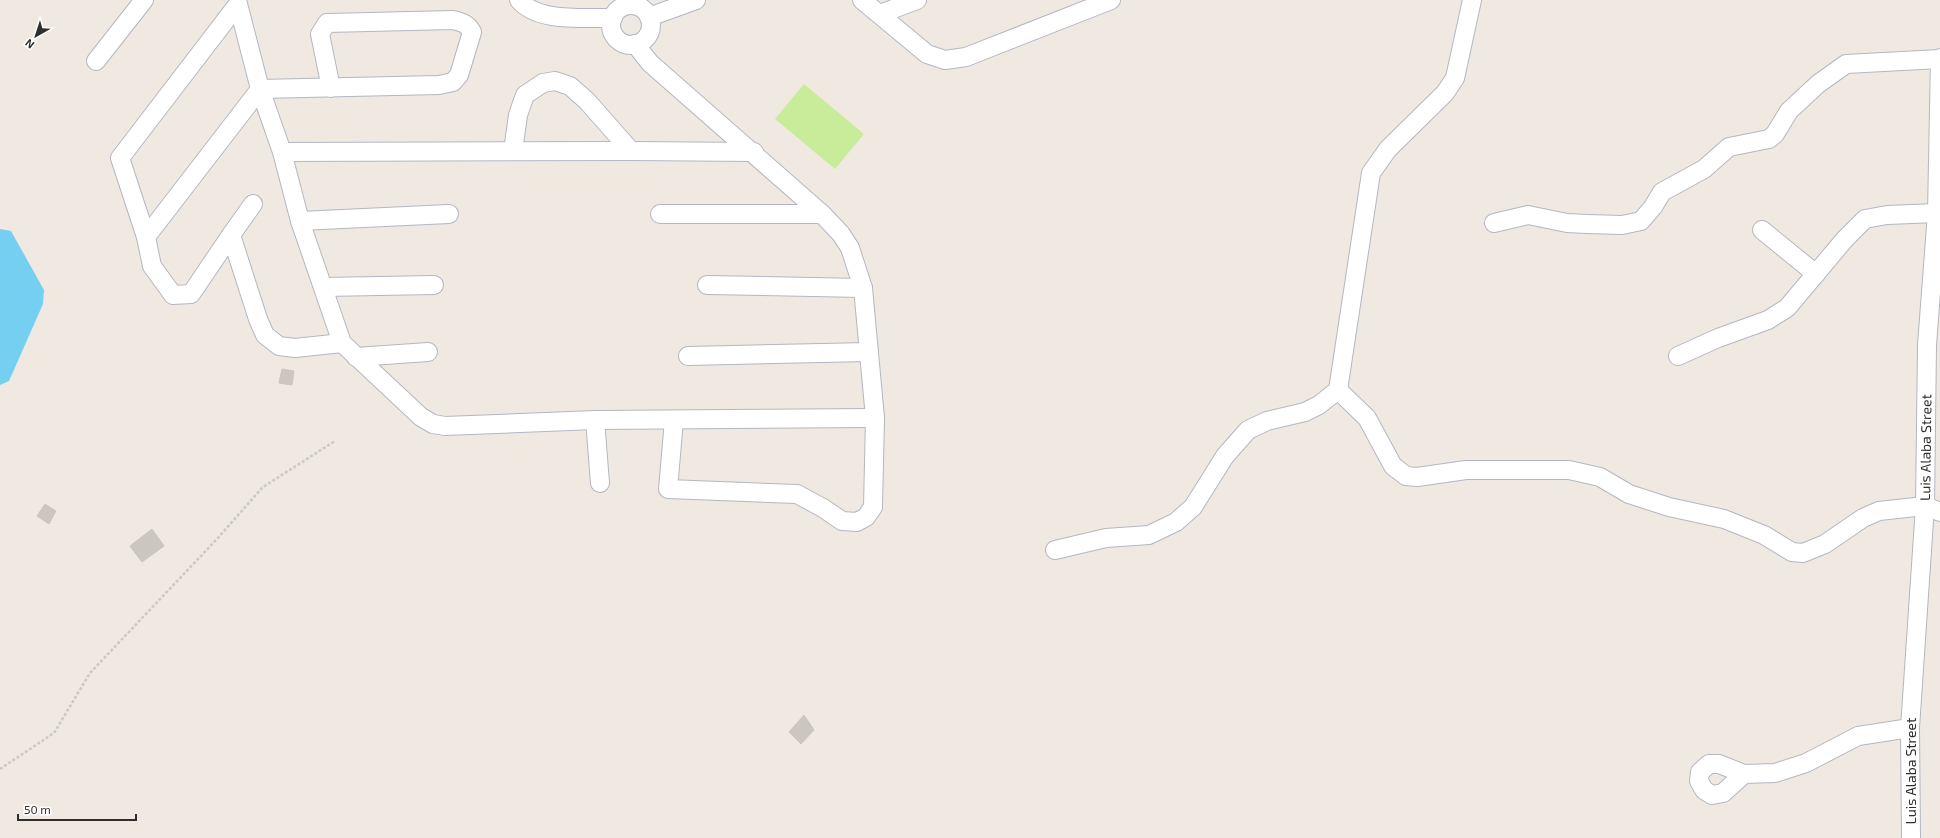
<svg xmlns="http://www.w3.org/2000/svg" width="1940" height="838" font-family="'Exo 2',sans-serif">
<rect width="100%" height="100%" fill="#efe9e1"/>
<path fill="#c9ec9a" d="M804,84L864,134L835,169L775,119Z"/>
<path fill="#75cff0" d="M0,229L11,231L44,290L43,304L9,381L0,385Z"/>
<path fill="#cbc7bf" stroke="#cbc5ba" d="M282,369L294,371L292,385L279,383Z
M45,504L56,511L49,524L37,516Z
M152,529L164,546L142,562L130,546Z
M804,715L814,730L801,744L789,732Z"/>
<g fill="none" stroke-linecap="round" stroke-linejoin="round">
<defs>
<g id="minor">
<path d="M519,0C538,23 585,17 613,18"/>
<path d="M862,0L927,54L945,60L966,57L1111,0"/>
<circle cx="631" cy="25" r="20"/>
<path d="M880,14L917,0"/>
<path d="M649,17L696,0"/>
<path d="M635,44L650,63L822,214L841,234L850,248L863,288L875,418L873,507L866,517L857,522L842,521L823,508L797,494L668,489L674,420"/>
<path d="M96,61L144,0"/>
<path d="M513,151L518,115L525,95L543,83L555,81L570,86L587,101L631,151"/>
<path d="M282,152L631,151L754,152"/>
<path d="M660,214H822"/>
<path d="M300,221L449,214"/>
<path d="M1494,223L1528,215L1567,223L1587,224L1622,225L1641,221L1653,207L1662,192L1704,169L1729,147L1769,139L1775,134L1789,111L1818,84L1846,64L1940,59"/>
<path d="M1762,230L1816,274"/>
<path d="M231,235L253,204"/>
<path d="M146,237L260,89L439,85L453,82L459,75L472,32C468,24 462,22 453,20L327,23L320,34L331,88"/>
<path d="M707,285L863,288"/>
<path d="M323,287L434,285"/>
<path d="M342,343L295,348L279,346L265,335L258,319L231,235L191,294L173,295L152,266L146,237L120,158L238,4L260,89L282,152L300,221L342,343L421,417L433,424L445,426L595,420L875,418"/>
<path d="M688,356L869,352"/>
<path d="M1678,356L1718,338L1768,320L1787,308L1845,239L1865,219L1887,215L1937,213"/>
<path d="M356,357L428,352"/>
<path d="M1338,390L1367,418L1393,466L1406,476L1417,477L1466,470H1569L1600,477L1629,494L1669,507L1724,519L1764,535L1792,552L1803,553L1825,544L1863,518L1879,511L1925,506L1940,512"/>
<path d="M595,420L600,483"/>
<path d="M1055,550L1106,538L1149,535L1176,522L1193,507L1225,456L1248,430L1267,421L1305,412L1319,405L1338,390L1371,173L1388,149L1445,93L1455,78L1472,0"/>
<path d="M1744,774L1723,793L1712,795L1704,790L1699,781L1700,772L1709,764H1719L1744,774L1775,773L1806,763L1858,736L1910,728"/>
<path id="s1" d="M1911,838L1910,728L1925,506L1927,345L1937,213L1940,58"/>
</g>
</defs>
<use href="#minor" stroke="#b4b7c1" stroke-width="20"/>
<path stroke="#c9c9c9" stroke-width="2.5" stroke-dasharray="3 2" stroke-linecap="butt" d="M0,769L54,733L90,673L217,539L263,487L335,441"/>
<use href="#minor" stroke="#fff" stroke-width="18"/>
</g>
<g text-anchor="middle" stroke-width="3" stroke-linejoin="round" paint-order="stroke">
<g font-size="14" fill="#2e2e2e" stroke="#fff">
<text dy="5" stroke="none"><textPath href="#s1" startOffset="391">Luis Alaba Street</textPath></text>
<text transform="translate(1911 771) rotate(-90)" y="5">Luis Alaba Street</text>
</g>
</g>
<g transform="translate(36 36) rotate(219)" stroke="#ffffff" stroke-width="3" paint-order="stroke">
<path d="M0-3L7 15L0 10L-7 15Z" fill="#2e2e2e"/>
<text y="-6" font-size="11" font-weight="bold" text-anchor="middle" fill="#2e2e2e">N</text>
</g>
<path d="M18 814v6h118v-6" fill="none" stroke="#2e2e2e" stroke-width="2"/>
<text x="24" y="814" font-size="12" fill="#2e2e2e" stroke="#ffffff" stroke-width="3" paint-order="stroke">50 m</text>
</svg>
